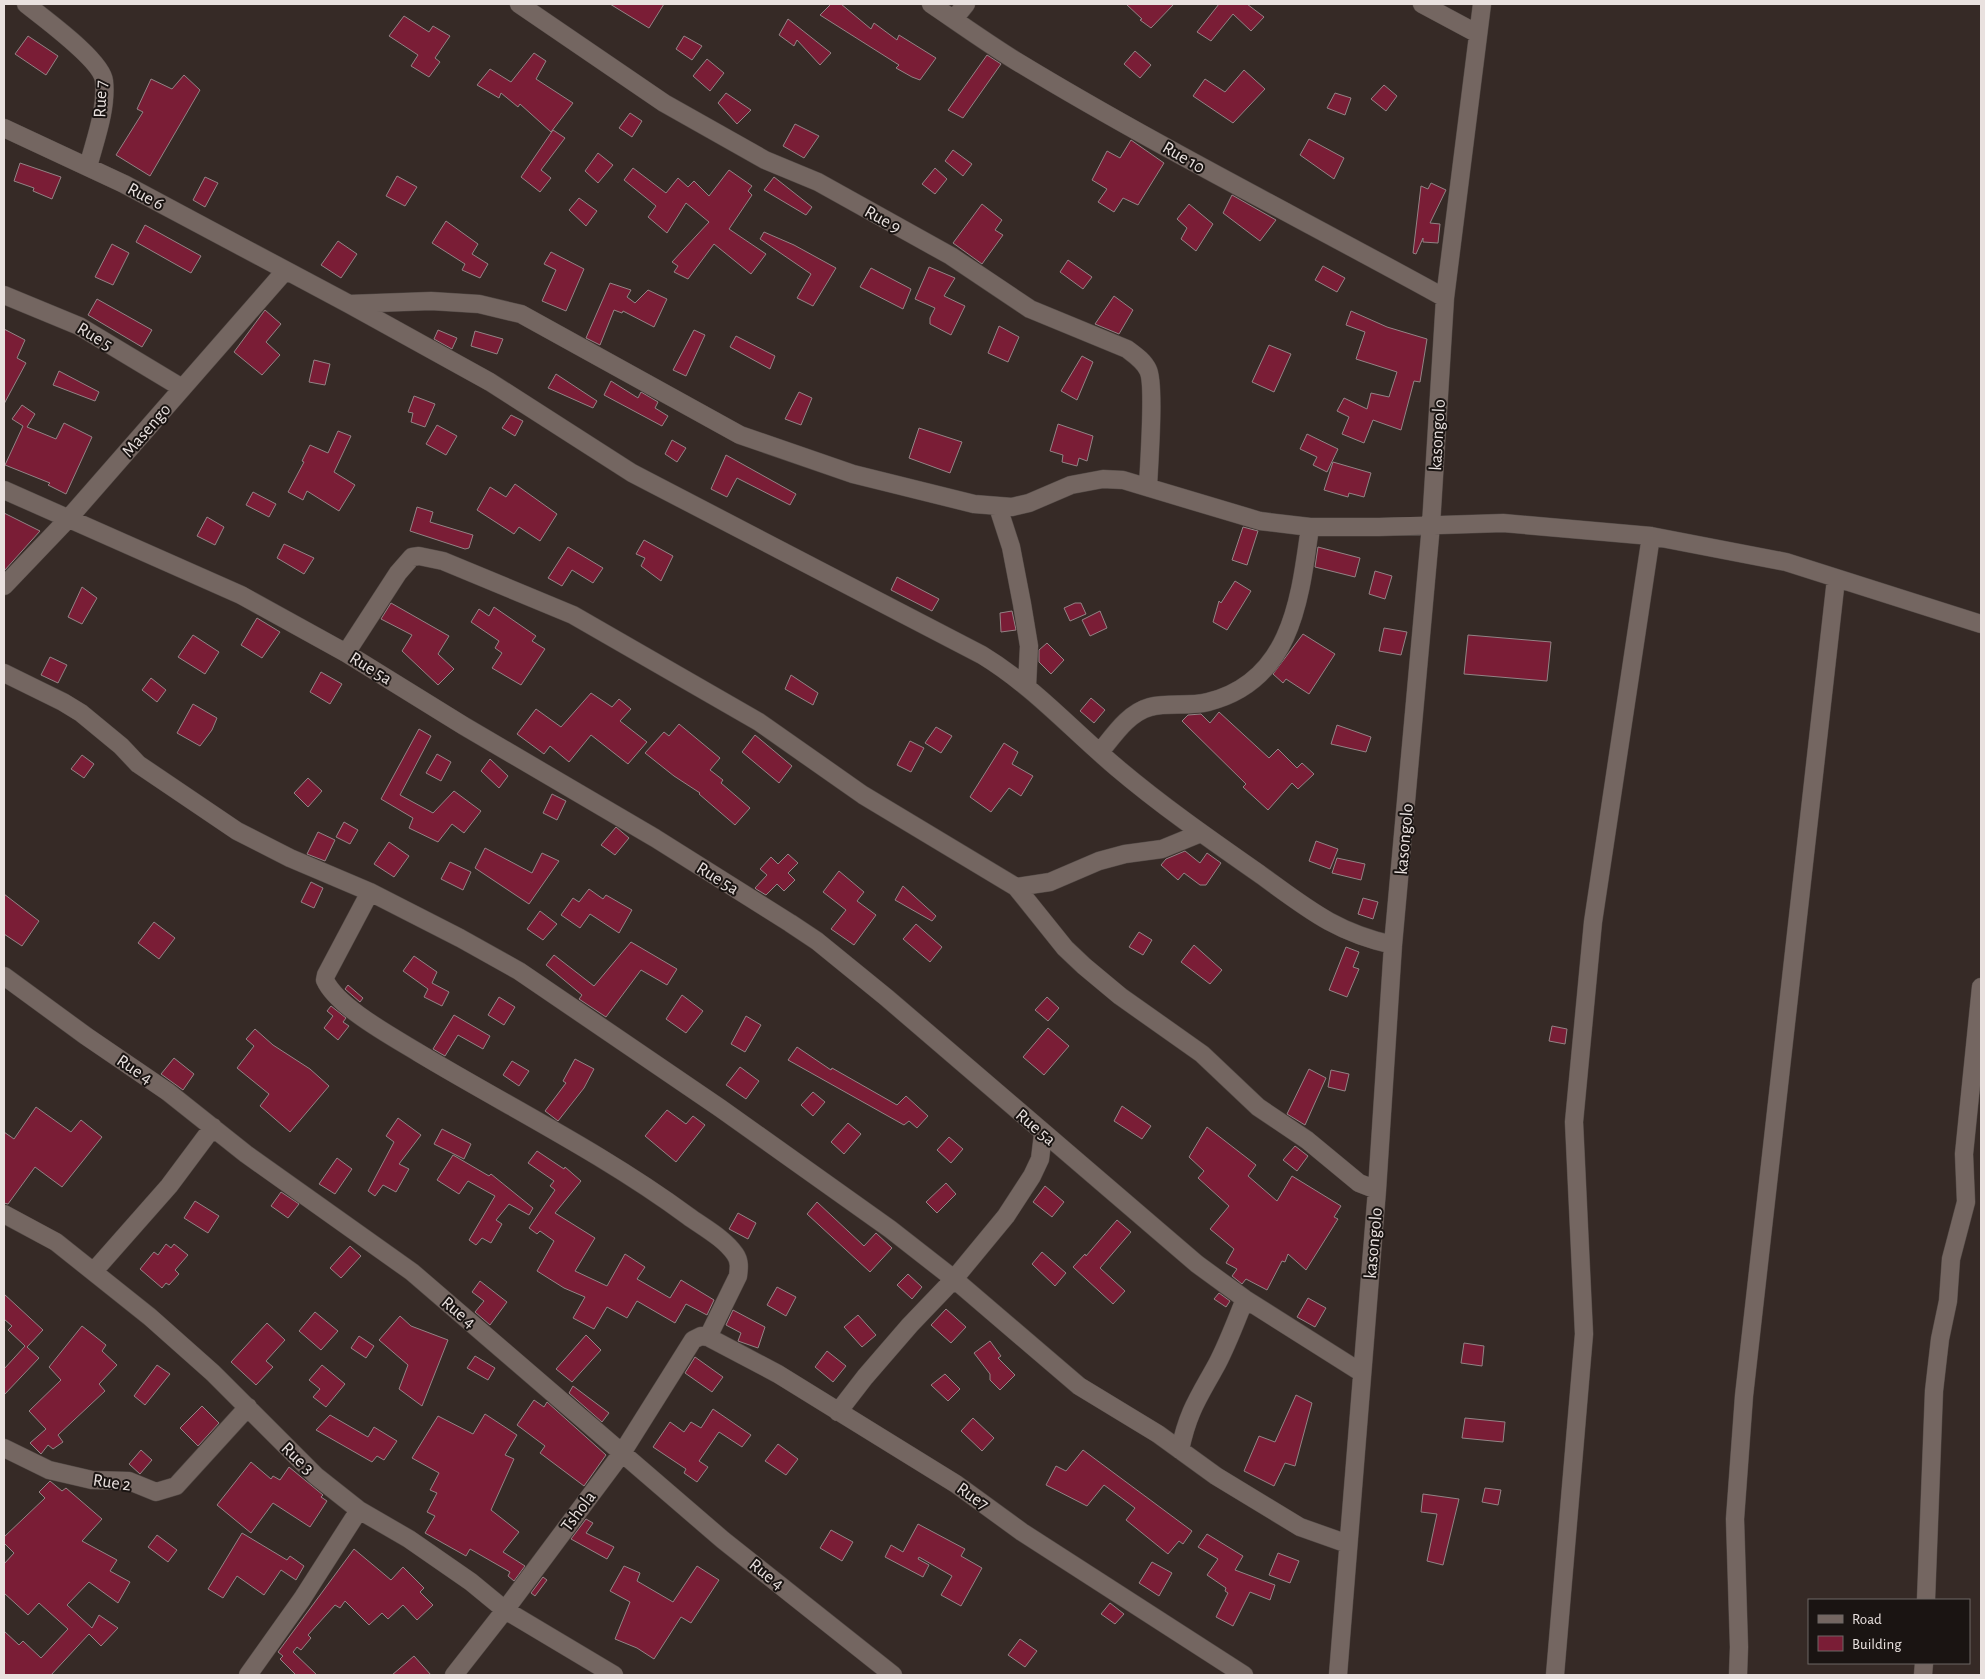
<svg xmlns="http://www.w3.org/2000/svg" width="1985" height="1679" font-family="'Alegreya Sans',sans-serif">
<rect width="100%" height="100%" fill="#362a26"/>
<path fill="#7a1d36" stroke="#938385" d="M610,4H664L649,28Z
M831,4H841L871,29L874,23L897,40L899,35L936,58L920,80L912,77L896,68L899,65L820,15Z
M1126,4H1174L1151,28L1140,20L1142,19Z
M1219,4H1247L1264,17L1251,31L1233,14L1211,41L1197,32Z
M404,16L429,32L433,26L450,36L435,58L440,62L429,77L411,66L418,55L389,36Z
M788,19L831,53L820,65L797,40L794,46L779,35Z
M28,36L58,56L46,75L15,54Z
M684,36L702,46L692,60L676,49Z
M1135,51L1151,65L1140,78L1124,64Z
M534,53L546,61L536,79L573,103L551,132L520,104L518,107L501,93L499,98L477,85L490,69L511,82Z
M987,55L1001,64L963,118L948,110Z
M707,59L724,73L710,91L693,76Z
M1244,70L1265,89L1233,123L1193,96L1205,79L1225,92Z
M184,75L200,90L150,176L116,155L143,112L137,109L151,79L172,89Z
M1384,85L1397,96L1386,111L1371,99Z
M726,93L751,110L737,124L718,103Z
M1335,93L1351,98L1345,115L1327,108Z
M630,113L642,121L632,137L619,128Z
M795,124L819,136L804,158L783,146Z
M553,130L565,138L541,170L551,178L540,192L521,177Z
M1309,139L1344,158L1334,179L1300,155Z
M1131,140L1164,163L1138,205L1123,198L1114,212L1098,202L1107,189L1092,180L1107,151L1120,158Z
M953,150L972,164L963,176L945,161Z
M598,153L613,165L598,183L585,171Z
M20,163L61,177L52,199L33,191L34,188L14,181Z
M633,168L666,193L678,178L688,187L694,181L709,196L729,170L752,186L748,191L752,195L729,229L766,254L751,274L714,244L688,279L674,272L678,266L672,262L709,222L686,203L667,233L648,217L656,206L624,180Z
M935,168L947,179L935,194L922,184Z
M397,176L417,187L405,206L386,196Z
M205,177L218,183L205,207L193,200Z
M774,177L812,207L806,215L764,190Z
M1431,183L1446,190L1430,223L1440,224L1438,243L1423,242V238L1416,254L1413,253L1421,186L1428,189Z
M1232,195L1276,220L1260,241L1223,213Z
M579,198L597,211L586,226L569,210Z
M982,204L1002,220L995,230L1003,235L982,264L953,243Z
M1189,204L1213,224L1196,251L1181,239L1187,228L1177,219Z
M446,221L478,244L472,254L488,264L480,278L462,270L465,264L432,243Z
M145,225L201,256L191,273L136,242Z
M764,232L794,245L836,268L813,306L797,298L811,274L760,239Z
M338,241L357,254L341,278L321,265Z
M112,244L129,253L113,285L95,277Z
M551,252L584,269L566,311L542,301L556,270L544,264Z
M1068,260L1092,277L1083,289L1060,272Z
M1323,266L1345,278L1337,292L1315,280Z
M929,267L955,278L944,296L965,306L951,335L930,324V318L935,308L915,299Z
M871,268L911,289L903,309L860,287Z
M610,283L631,290L627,297L635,303L648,290L667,299L654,327L623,311L622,313L614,310L600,345L586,338Z
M1114,296L1133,310L1119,334L1095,324Z
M97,299L152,330L142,347L88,315Z
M265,310L281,324L266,342L280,355L262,375L234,352Z
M1351,311L1387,327L1427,339L1420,382L1414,381L1401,430L1373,420L1364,443L1342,434L1349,417L1337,411L1344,398L1367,409L1371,393L1389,397L1397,372L1356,359L1365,332L1346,325Z
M999,326L1019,337L1008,362L988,353Z
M4,329L25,340L17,358L26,363L4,404Z
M438,330L457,338L452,349L434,339Z
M694,330L705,335L686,376L673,370Z
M475,331L503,339L497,354L471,346Z
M736,336L775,356L770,369L730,347Z
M1269,345L1291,354L1274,392L1252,382Z
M1082,356L1093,362L1077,400L1061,391Z
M314,360L330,364L325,385L309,382Z
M59,371L99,392L95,401L53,385Z
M556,374L597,401L593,408L548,388Z
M611,381L638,398L641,392L658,402L655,408L668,416L662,426L604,395Z
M799,392L812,398L801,425L785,419Z
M414,396L435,404L425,427L411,422L413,413L408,412Z
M22,405L35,414L27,427L56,439L64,423L92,437L66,494L48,485L50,483L5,465L23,426L12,419Z
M511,415L523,421L515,436L502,428Z
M1058,424L1093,436L1087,461L1079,458L1077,466L1062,462L1063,455L1050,451Z
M437,425L457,436L446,455L426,444Z
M919,428L962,442L950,473L909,458Z
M338,431L351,436L334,472L355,485L339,511L307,491L303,500L288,492L304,462L302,461L310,445L328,453Z
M1307,434L1338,449L1327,472L1313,465L1317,457L1300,449Z
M672,440L686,448L677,462L665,454Z
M726,455L796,494L790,505L737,478L727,497L711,489Z
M1333,462L1371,473L1364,497L1349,493L1348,497L1324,490Z
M515,484L557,514L540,541L519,527L514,534L477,510L490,487L506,497Z
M253,492L276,504L269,517L246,505Z
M417,507L433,512L430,522L473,535L469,548L465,549L410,531Z
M4,513L40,531L4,571Z
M207,517L224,527L215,545L197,536Z
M1243,527L1258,531L1247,565L1232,560Z
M644,540L673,556L661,581L641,566L645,558L636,554Z
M284,544L314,558L304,574L277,558Z
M568,547L603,568L593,583L572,570L562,586L548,578Z
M1318,547L1360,558L1355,577L1315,567Z
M1375,571L1392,576L1385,599L1369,594Z
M897,577L939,599L932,611L891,590Z
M1235,581L1251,591L1227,630L1213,622L1219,601L1221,603Z
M82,587L97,598L82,624L68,617Z
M391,603L449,636L438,654L454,669L438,685L402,651L412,635L381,619Z
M1075,603H1081L1086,614L1070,621L1064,608Z
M494,607L536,636L532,641L545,649L521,685L492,668L502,653L495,648L499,641L471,622L479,609L489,616Z
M1012,611L1016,630L1001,632L1000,613Z
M1100,611L1107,628L1090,636L1082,620Z
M257,618L280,632L262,658L241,645Z
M1384,628L1407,632L1401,655L1379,651Z
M1303,634L1335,654L1309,694L1286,679L1283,683L1273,674Z
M193,635L219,652L205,674L178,657Z
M1468,635L1551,642L1547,681L1464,674Z
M1047,643L1064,660L1051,674L1039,662V650Z
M50,657L67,665L58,683L41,675Z
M321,672L342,684L330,704L310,692Z
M791,675L818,693L813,705L785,689Z
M151,678L166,690L157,702L142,690Z
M591,693L612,707L619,699L631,709L620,721L647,742L628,764L591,735L569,762L550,746L544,754L517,734L536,709L561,727Z
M1091,698L1105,710L1094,723L1080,711Z
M193,704L217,718L212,730L200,746L177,733Z
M1219,712L1269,758L1278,749L1297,768L1302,763L1314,774L1298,789L1292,783L1268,810L1243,787L1246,784L1182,721L1188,715L1201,714L1210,723Z
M679,724L720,758L710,770L723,780L721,783L750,808L735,825L699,794L700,793L674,776L645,753L664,732L669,736Z
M1337,725L1371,737L1366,752L1331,744Z
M936,727L952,736L941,753L925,743Z
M419,729L431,736L400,795L433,813L454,791L481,811L464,833L452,824L438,842L409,828L413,818L381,799Z
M755,735L792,766L779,783L742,752Z
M910,741L924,748L911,772L897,765Z
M1004,743L1018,752L1012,764L1033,776L1021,796L1009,788L991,812L970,797Z
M437,754L451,762L441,781L426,773Z
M82,755L94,764L84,778L71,769Z
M490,759L508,776L499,788L481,771Z
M308,778L322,791L308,807L294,793Z
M552,794L566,801L557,820L543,813Z
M344,822L358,830L350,844L336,837Z
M616,827L629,838L615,855L601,845Z
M318,832L335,840L325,861L307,854Z
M1316,841L1338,849L1330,869L1309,861Z
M389,842L409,856L394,877L374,864Z
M485,848L532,873L542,853L559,861L529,904L475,868Z
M1185,851L1200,863L1207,853L1221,863L1206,885H1200L1184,873L1178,880L1161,865L1166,859Z
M788,854L798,863L788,873L795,880L784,891L777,884L766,895L756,889L755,888L767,875L760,869L771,857L778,864Z
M1337,858L1365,864L1361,880L1332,873Z
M450,862L471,872L463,890L441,879Z
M839,871L864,892L857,901L876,915L854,945L831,929L846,910L823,892Z
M311,882L323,888L314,908L301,902Z
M903,886L936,916L932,921L895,900Z
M589,889L603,899L606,895L632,910L619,933L590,914L580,928L561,915L573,898L579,902Z
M4,894L39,921L22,946L4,934Z
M1363,898L1378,902L1373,919L1358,914Z
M540,911L557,924L543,940L527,929Z
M154,922L175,938L159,959L138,943Z
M916,924L942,947L930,962L903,939Z
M1139,932L1152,940L1143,955L1129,947Z
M631,942L677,969L667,985L641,970L606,1017L579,999L582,995L546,965L554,955L594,986Z
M1194,945L1222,970L1210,984L1181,962Z
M1346,947L1359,952L1353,967L1359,969L1347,997L1329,990Z
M414,956L437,972L432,983L449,992L442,1006L424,997L428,989L403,971Z
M348,985L363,998L360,1002L345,989Z
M682,995L703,1011L686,1033L666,1019Z
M499,997L515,1007L504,1025L488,1015Z
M1047,997L1059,1008L1048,1021L1035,1010Z
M331,1006L346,1018L343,1022L349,1026L338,1040L324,1028L333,1016L327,1011Z
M454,1015L490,1036L483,1049L458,1035L445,1056L433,1049Z
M746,1016L761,1025L745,1052L731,1044Z
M1552,1026L1567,1029L1565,1044L1549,1041Z
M1048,1028L1069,1046L1044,1075L1023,1057Z
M255,1029L273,1045L310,1069L329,1086L290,1132L260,1106L269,1094L237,1068L254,1046L246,1039Z
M797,1047L831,1070L832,1068L897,1105L906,1096L928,1116L917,1128L909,1121L904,1125L788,1060Z
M174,1058L194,1074L183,1090L161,1074Z
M575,1059L594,1069L584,1088L558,1121L545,1111L566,1083L563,1081Z
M512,1061L529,1071L519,1086L503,1075Z
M740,1067L759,1081L746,1099L726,1085Z
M1309,1069L1326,1078L1305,1125L1287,1114Z
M1331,1070L1349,1074L1345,1091L1328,1087Z
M813,1092L825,1102L813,1116L801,1105Z
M1122,1106L1151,1126L1142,1139L1114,1121Z
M36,1107L71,1132L81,1120L102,1137L62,1187L35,1167L8,1204L4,1203V1132L14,1139Z
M667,1110L686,1124L693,1116L705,1125L676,1162L645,1136Z
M398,1118L421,1135L399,1164L409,1169L396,1192L383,1185L375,1196L368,1191L394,1142L386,1136Z
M848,1123L861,1134L844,1154L831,1142Z
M1207,1127L1256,1165L1248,1176L1277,1201L1292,1176L1341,1206L1334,1217L1338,1219L1306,1270L1288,1254L1285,1262L1282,1261L1267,1290L1246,1279L1242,1284L1232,1276L1237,1269L1226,1263L1234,1249L1210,1229L1229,1206L1198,1178L1204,1171L1189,1157Z
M442,1129L471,1144L464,1159L434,1144Z
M949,1137L963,1149L951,1163L937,1150Z
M1295,1146L1308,1156L1297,1171L1283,1160Z
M537,1151L564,1169L565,1167L581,1181L555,1213L595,1238L575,1271L607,1286L625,1254L645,1267L637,1279L670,1298L681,1280L714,1300L707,1315L686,1304L675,1323L637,1301L627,1318L607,1307L594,1329L573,1318L585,1297L564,1288L537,1271L554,1241L540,1231L537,1234L529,1228L555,1190L550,1186L554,1181L528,1163Z
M453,1155L489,1176L491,1174L533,1208L529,1215L509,1204L496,1220L502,1224L491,1243L482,1238L476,1245L469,1240L495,1196L468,1181L459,1194L437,1180Z
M337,1158L352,1169L335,1194L319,1184Z
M946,1183L956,1194L937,1213L926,1202Z
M1045,1186L1064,1202L1052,1217L1033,1202Z
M281,1192L299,1204L288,1218L271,1206Z
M195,1201L219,1216L208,1233L184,1218Z
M817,1202L864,1246L876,1233L892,1248L870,1272L807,1214Z
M738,1213L756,1223L748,1239L729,1229Z
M1117,1220L1131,1232L1100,1268L1125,1291L1113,1304L1073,1267L1085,1254L1086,1256Z
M166,1244L171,1248L174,1244L188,1255L175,1270L179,1274L169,1285L166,1283L162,1288L140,1269L154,1252L158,1255Z
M350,1246L361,1256L341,1278L330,1268Z
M1042,1252L1066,1273L1055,1286L1032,1264Z
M908,1274L922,1287L912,1299L897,1285Z
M480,1281L507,1302L490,1325L475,1312L484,1301L472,1292Z
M777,1287L796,1297L786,1316L767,1305Z
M1219,1293L1230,1301L1226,1307L1214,1299Z
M4,1294L43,1330L27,1347L39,1358L4,1395V1369L25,1346L8,1330L12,1326L4,1319Z
M1308,1298L1326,1308L1315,1327L1297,1317Z
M946,1309L966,1327L951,1343L931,1325Z
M733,1310L765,1327L758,1348L738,1341L741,1333L726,1325Z
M315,1312L338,1331L321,1350L299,1331Z
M858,1315L876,1335L862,1347L844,1327Z
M400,1316L411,1326L448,1340L422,1406L399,1389L408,1365L379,1340Z
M267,1323L285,1340L266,1361L273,1367L256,1385L231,1362Z
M82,1326L106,1345L102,1351L117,1365L99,1384L105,1391L58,1435L63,1442L53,1449L48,1445L41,1454L30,1443L46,1429L29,1411L61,1380L49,1367Z
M586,1335L601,1350L572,1382L556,1369Z
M359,1336L374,1346L366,1358L351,1348Z
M990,1341L1001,1356L998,1358L1015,1375L1000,1390L990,1380V1374L974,1353Z
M1464,1343L1484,1346L1482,1366L1461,1363Z
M827,1351L846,1366L833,1382L815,1367Z
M475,1356L495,1368L488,1380L467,1368Z
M695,1357L723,1377L712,1392L685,1373Z
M157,1365L170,1374L145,1405L134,1396Z
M322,1365L345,1384L326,1407L313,1397L320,1389L309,1380Z
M945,1374L960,1389L948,1401L931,1385Z
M573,1386L609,1413L602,1422L569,1393Z
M1296,1395L1312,1403L1295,1466L1285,1463L1274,1486L1244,1471L1259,1436L1275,1442Z
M534,1400L544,1407L547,1402L606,1455L584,1486L540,1453L545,1446L517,1425Z
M202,1406L219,1423L198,1446L180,1428Z
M713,1409L751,1435L742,1447L719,1432L699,1461L708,1467L697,1482L684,1473L686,1469L653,1447L670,1422L684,1432L691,1422L701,1428Z
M485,1414L517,1435L505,1455L514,1459L491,1510L519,1532L503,1552L525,1566L514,1581L508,1576L510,1572L470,1549L466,1556L425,1533L435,1516L427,1512L437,1493L430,1490L439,1473L412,1458L438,1416L473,1434Z
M330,1415L368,1437L374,1427L397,1441L384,1460L377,1456L372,1462L316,1430Z
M973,1418L994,1438L982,1451L961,1431Z
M1465,1418L1505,1422L1503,1442L1462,1438Z
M778,1444L798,1459L786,1475L765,1461Z
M141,1450L152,1460L140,1474L129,1464Z
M1083,1450L1192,1531L1183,1544L1179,1541L1168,1554L1126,1520L1135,1508L1104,1485L1087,1506L1046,1485L1056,1466L1066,1471Z
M251,1462L271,1479L273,1476L280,1480L289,1467L323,1495L321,1497L327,1501L310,1527L273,1503L251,1533L217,1505Z
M50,1481L62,1491L66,1488L102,1519L82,1541L117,1560L110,1571L130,1582L118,1603L89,1582L67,1605L92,1628L99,1615L118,1628L101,1646L89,1634L51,1675H4V1631L19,1645L23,1641L41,1658L68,1629L39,1603L28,1615L4,1593V1564L14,1553L4,1543V1537L45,1498L39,1492Z
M1485,1488L1501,1490L1498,1505L1482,1502Z
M1423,1494L1459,1499L1443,1565L1427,1561L1437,1514L1421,1512Z
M586,1519L593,1523L586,1533L614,1547L607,1559L571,1539Z
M918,1524L965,1549L961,1556L982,1568L961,1606L941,1595L952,1576L919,1557L918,1559L929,1565L923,1577L885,1557L891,1545L903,1552Z
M831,1530L853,1542L842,1561L820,1548Z
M242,1533L287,1560L290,1556L304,1566L296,1580L281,1570L264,1595L237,1576L223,1598L208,1589Z
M1207,1534L1243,1556L1235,1570L1275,1585L1270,1600L1250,1592L1233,1626L1216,1617L1228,1593L1225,1591L1226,1588L1207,1575L1218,1559L1198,1547Z
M157,1535L177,1550L168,1562L148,1547Z
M354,1549L391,1580L403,1567L424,1588L420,1592L433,1605L417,1620L403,1605L388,1619L382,1613L369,1625L345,1601L340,1608L335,1605L308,1635L311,1638L301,1650L297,1647L293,1652L317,1675H296L280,1659L283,1656L278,1652Z
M1278,1553L1299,1561L1290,1583L1269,1575Z
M1152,1562L1172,1573L1159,1596L1139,1583Z
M624,1566L640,1573L637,1581L673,1602L697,1566L719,1580L691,1623L681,1617L654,1659L637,1648L615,1639L630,1602L610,1591Z
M543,1577L547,1580L535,1596L531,1593Z
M1110,1603L1124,1614L1115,1624L1101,1614Z
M1020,1639L1037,1651L1025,1667L1008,1655Z
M414,1656L431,1675H392Z"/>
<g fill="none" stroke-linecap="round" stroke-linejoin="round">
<defs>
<path id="street" d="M26,4C43,18 102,60 104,81C107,109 95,140 88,167
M519,4L664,103L765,160L818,182L951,256L1030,309L1127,349C1135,355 1144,361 1148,370C1155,383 1149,466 1148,486
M931,4C959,23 987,43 1016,61C1156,146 1302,219 1445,298
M1422,4L1478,34
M954,19L966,4
M4,128L124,184L349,304L490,382L632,473L982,655C1033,686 1071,729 1116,767C1162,806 1211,840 1261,875C1308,909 1335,932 1393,945
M4,295L79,326L182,388
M349,304L431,301L479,304L521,314L740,435L853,474L974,504L1012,507L1029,503L1071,485L1103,479L1123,480L1260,521L1310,527H1379L1503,523L1651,536L1786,562L1981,624
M4,490L241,595L346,653L464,726L655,838L790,923L817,941L887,998L1197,1264L1245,1299L1362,1373
M998,507L1011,547L1022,604L1029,646L1027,686
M4,586L68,519L285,271
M346,653L398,573L412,557L419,556L443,561L573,615L759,722L863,795L1016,887L1065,948L1084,966L1120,996L1202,1054L1258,1107L1307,1140L1359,1183L1377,1190
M4,673L63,702L81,713L121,746L138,764L237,831L290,858L370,892L460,938L519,971L720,1108L890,1229L954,1279L1079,1386L1158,1434L1216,1476L1300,1527L1348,1544
M1100,752C1114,735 1128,713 1150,707C1168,702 1189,707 1208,702C1292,681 1300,598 1310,527
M1016,887L1050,882L1099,861L1125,854L1162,849L1201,833
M370,892L326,975L325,980C337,1007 393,1037 419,1053C509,1107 604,1154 688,1216C703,1227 724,1238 735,1254C740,1261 739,1268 738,1276L708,1337
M4,976L86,1036L168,1092L246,1154L412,1272L723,1540L893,1675
M4,1214L56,1242L150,1317L213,1373L316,1476L359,1510L409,1539L471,1582L505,1610L614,1675
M94,1271L169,1186L213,1127
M838,1412L865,1377L910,1325L954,1279L1006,1216L1032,1176L1040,1159L1043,1134
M4,1448L49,1470L92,1480L129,1481L156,1492L176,1486L248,1407
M1180,1450C1188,1411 1199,1397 1217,1364C1228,1343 1236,1321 1245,1299
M1926,1600L1934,1391L1940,1339L1948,1301L1951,1259L1966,1202L1964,1154L1981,987
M248,1675L302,1599L359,1510
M454,1675L505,1610L622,1453L693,1340L701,1336L708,1337L778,1374L956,1484L1022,1532L1244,1675
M1338,1675L1377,1190L1393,945L1431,525L1445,298L1482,4
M1555,1675L1584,1334L1574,1122L1593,922L1651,536
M1738,1675L1739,1647L1735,1519L1744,1396L1836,579
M1923,1675L1924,1663"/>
</defs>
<use href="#street" stroke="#524945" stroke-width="19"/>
<use href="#street" stroke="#746661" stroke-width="18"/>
</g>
<g text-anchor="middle" stroke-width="4" stroke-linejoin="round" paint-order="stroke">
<g font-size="18" fill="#e9e1df" stroke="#1a1412">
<text transform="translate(100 99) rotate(-88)" y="6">Rue 7</text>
<text transform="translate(1184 157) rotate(30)" y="6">Rue 10</text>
<text transform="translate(146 196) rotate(28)" y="6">Rue 6</text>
<text transform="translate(883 219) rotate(29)" y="6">Rue 9</text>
<text transform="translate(95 336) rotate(31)" y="6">Rue 5</text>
<text transform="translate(146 430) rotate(-49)" y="6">Masengo</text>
<text transform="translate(1437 435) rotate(-87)" y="6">kasongolo</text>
<text transform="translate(371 668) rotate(32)" y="6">Rue 5a</text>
<text transform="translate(1404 839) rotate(-85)" y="6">kasongolo</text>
<text transform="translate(718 878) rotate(32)" y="6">Rue 5a</text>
<text transform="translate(135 1069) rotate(34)" y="6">Rue 4</text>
<text transform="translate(1036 1127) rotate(40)" y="6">Rue 5a</text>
<text transform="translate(1373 1243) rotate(-85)" y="6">kasongolo</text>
<text transform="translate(459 1312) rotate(40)" y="6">Rue 4</text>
<text transform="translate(298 1458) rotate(44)" y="6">Rue 3</text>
<text transform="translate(112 1482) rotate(8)" y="6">Rue 2</text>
<text transform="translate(973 1496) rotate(35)" y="6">Rue7</text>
<text transform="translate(578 1511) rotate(-53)" y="6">Tshola</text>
<text transform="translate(767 1574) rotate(38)" y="6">Rue 4</text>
</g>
</g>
<rect width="1985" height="1679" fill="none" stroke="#e9e1df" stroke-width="10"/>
<rect x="1808" y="1599" width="162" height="65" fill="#1a1412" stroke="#6d6664"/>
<rect x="1818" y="1615" width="25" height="8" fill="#746661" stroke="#6d6664"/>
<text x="1852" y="1624" font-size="15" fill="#e9e1df">Road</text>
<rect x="1818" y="1636" width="25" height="15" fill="#7a1d36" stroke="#6d6664"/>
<text x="1852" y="1649" font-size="15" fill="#e9e1df">Building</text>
</svg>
